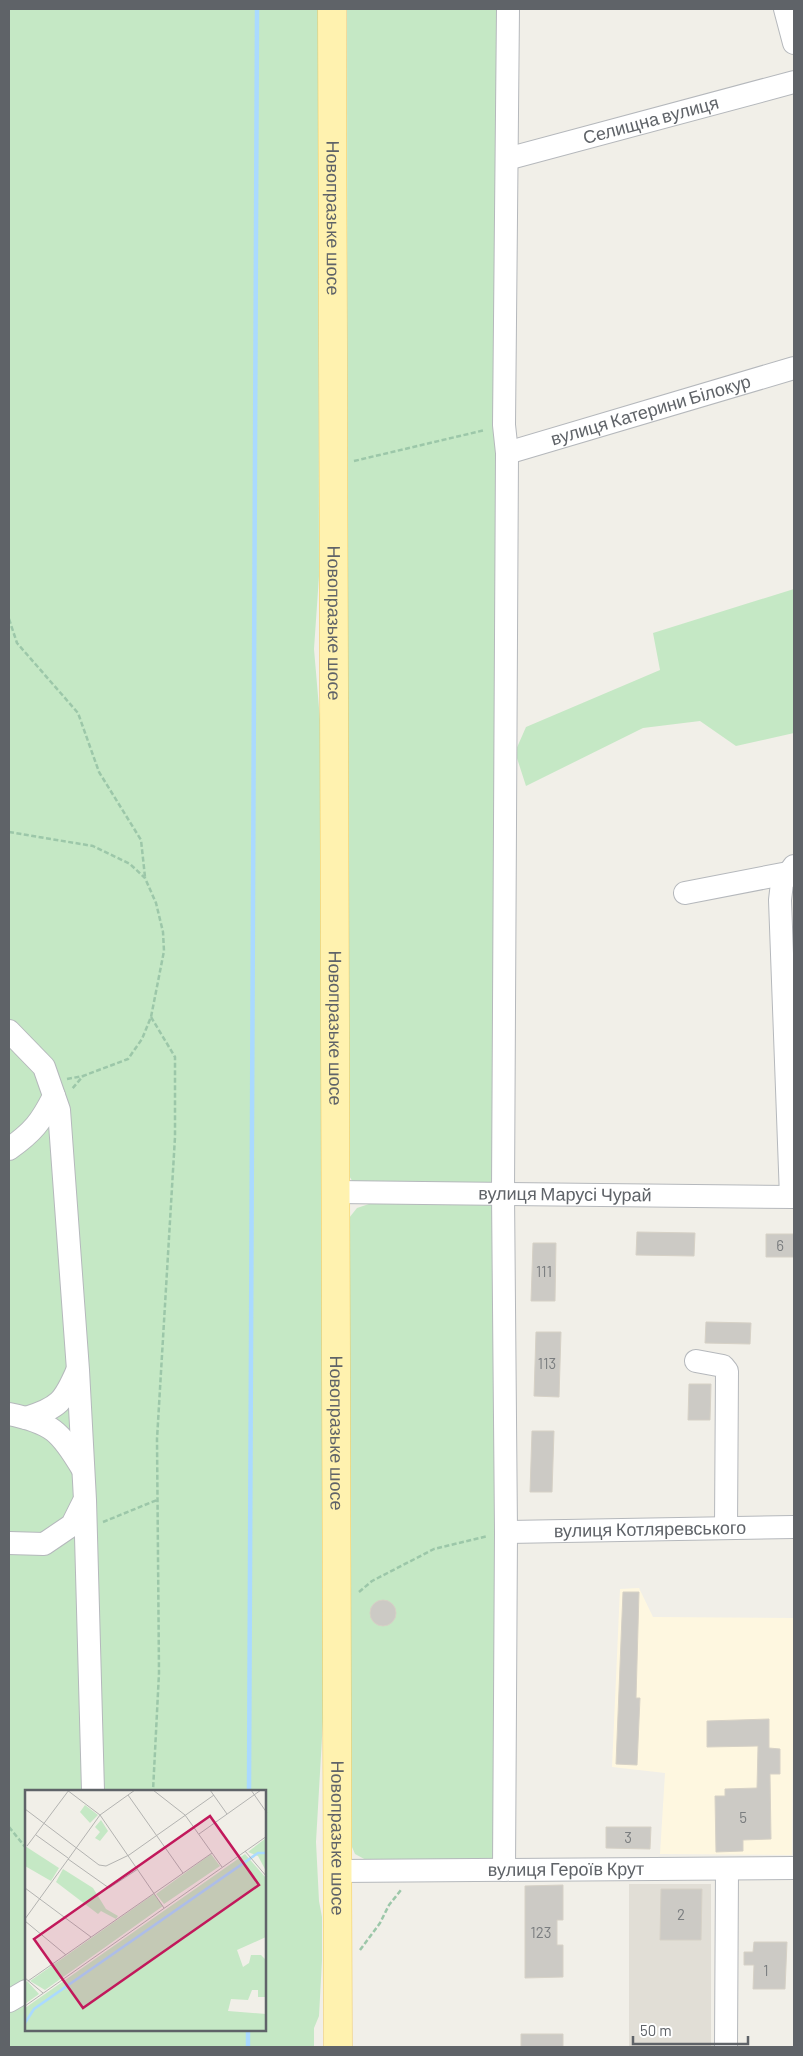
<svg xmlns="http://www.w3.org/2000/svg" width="803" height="2056" font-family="Barlow,sans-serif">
<rect width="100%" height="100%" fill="#f1efe8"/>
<path fill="#fef7e0" d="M639,1588L653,1617L794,1618L792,1855L660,1854L665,1773L612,1767L620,1589Z"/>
<path fill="#e1ded6" d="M629,1884H711V2047H629Z"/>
<path fill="#c5e8c5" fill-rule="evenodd" d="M9,9H318L319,576L314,649L322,743V1589L324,1703L316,1842L319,1901L322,1917V1960L319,2016L314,2028V2047H9ZM26,1791H265V2030H26Z
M347,9H501L497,1187L357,1189L348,1174Z
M794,589V733L736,746L700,721L643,728L526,786L515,752L526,727L660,670L653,633Z
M369,1204H491L501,1212L495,1860L368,1861L355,1854L349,1840V1218L357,1208Z"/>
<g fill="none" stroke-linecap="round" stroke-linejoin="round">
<path stroke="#aadaff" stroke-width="4.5" d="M249,1791L257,9
M248,2047V2030"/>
</g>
<path fill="#cccac5" stroke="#d6d1c6" d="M637,1232L695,1233L694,1256L636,1255Z
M766,1234H794V1257H766Z
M533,1243H556L555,1301H531Z
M706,1322L751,1323L750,1344L705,1343Z
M536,1332H561L559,1397L534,1396Z
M689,1384H711L710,1420H688Z
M532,1431H554L552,1492H530Z
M623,1592H639L636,1698H640L637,1765L616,1764Z
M370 1613a13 13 0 1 1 26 0a13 13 0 1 1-26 0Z
M769,1719V1748L780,1749V1774H770L771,1839L743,1840V1851L716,1852L715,1796H725V1789L757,1788L758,1746L707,1747V1721Z
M606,1827H651L650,1849L606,1848Z
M563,1885V1920H557V1945H563V1977L525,1978V1886Z
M661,1889H702L701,1940H660Z
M754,1942H787L785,1989H753L754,1965H744V1952H753Z
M521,2034H563V2047H521Z"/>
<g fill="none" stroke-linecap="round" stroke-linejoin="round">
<defs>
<g id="minor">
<path d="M785,9L794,43"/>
<path id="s1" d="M507,159L794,82"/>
<path id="s2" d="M507,453L794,368"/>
<path d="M685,893L788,873"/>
<path d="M9,1031L44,1067L59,1110L78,1370L85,1500L93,1791"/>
<path d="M9,1149C33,1132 41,1122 54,1096"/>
<path id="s3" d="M336,1192L794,1197"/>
<path d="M791,1197L780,900L782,883L794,866"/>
<path d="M696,1361L723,1366L727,1371L726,1528"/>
<path d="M9,1414C52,1423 60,1431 82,1468"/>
<path d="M26,1418C59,1408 64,1401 77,1371"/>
<path id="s4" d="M506,1532L794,1527"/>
<path d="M9,1543L44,1544L72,1525L83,1503"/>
<path d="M504,1870L506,1532L503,1193L507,453L504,425L508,9"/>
<path id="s5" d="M338,1871L794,1868"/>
<path d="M9,2001L26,1991"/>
<path d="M726,2047L727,1870"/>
</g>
<g id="major">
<path id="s6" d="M332,9L338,2047"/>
</g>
</defs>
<use href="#minor" stroke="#b5b8bc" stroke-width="24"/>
<use href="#major" stroke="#f2c960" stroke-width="29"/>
<path stroke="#9cc7a9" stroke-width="2.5" stroke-dasharray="5 2.5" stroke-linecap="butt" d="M354,461L485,430
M9,619L17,643L78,713L99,772L141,840L145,877
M9,832L93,846L130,864L145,878L156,903L163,932L164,951L151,1017L142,1039L128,1059L83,1076L72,1089
M151,1017L175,1057V1137L157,1439L159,1673L153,1791
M67,1079L83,1076
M103,1522L157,1500
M359,1592L372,1581L434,1549L488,1536
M9,1827L26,1848
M360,1950L380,1923L389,1905L401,1890"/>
<use href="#minor" stroke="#fff" stroke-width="22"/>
<use href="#major" stroke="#fff2af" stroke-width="28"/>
</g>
<g text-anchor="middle" stroke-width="4" stroke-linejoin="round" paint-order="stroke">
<g font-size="15" fill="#7a7d7f">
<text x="780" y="1251">6</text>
<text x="544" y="1277">111</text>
<text x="547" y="1369">113</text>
<text x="743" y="1823">5</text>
<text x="628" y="1843">3</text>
<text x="681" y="1920">2</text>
<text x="541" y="1938">123</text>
<text x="766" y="1976">1</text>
</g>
<g font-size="18" fill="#5f6368" stroke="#fff">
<text dy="6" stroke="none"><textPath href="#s1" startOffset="149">Селищна вулиця</textPath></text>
<text dy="6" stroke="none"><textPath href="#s6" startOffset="209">Новопразьке шосе</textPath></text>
<text dy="6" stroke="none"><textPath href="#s2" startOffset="150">вулиця Катерини Білокур</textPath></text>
<text dy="6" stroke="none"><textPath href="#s6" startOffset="614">Новопразьке шосе</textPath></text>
<text dy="6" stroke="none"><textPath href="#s6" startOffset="1019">Новопразьке шосе</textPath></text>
<text dy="6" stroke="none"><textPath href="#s3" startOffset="229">вулиця Марусі Чурай</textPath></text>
<text dy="6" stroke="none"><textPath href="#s6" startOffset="1424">Новопразьке шосе</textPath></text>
<text dy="6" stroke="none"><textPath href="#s4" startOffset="144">вулиця Котляревського</textPath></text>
<text dy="6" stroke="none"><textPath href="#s6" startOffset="1829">Новопразьке шосе</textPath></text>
<text dy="6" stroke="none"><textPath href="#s5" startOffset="228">вулиця Героїв Крут</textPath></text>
</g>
</g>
<g transform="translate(25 1790)">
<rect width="241" height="241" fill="#f1efe8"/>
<path d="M60,15L73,25L65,33L55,22ZM76,30L83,41L75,51L70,48L75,42L70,37ZM241,48V81L233,66L223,62ZM0,56L34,78L26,91L0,76ZM186,64L195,76L139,114L131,104ZM220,64L241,88V147L212,160L218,177L224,173L226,165H236L241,170V207H233V200H227L223,210L206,209L203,221L241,224V241L0,240V218ZM38,79L68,98L81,119L93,126L91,129L76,121L73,124L31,92ZM129,104L138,116L20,200L5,191ZM2,191L14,204L0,214V193Z" fill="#c5e8c5"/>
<path fill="none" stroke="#aadaff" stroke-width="2.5" d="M0,233L9,219L233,63H242"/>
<path fill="none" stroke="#b3b3b1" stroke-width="1" d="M42,0L75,25L139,118M128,0L160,25L197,77M185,0L202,24M226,0L242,23M103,5L158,83M0,19L74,75L81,76L104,65L189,5M174,44L236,0M11,45L43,68M2,56L44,0M220,61L242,87M43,69L84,98L113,79M0,98L66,147M0,129L75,25L110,0M0,131L41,165M0,188L18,203M3,191L187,63M0,216L242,46"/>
<path fill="#c2185b" fill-opacity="0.15" stroke="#c2185b" stroke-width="2.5" d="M185,26L234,95L58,218L9,149Z"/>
<rect width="241" height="241" fill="none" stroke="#5f6368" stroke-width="2.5"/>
</g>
<rect width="803" height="2056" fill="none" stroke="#5f6368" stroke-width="20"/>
<path d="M633 2036v8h115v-8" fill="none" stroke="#5f6368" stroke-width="2.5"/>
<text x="640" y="2036" font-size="15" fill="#5f6368" stroke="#ffffff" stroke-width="4" paint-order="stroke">50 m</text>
</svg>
